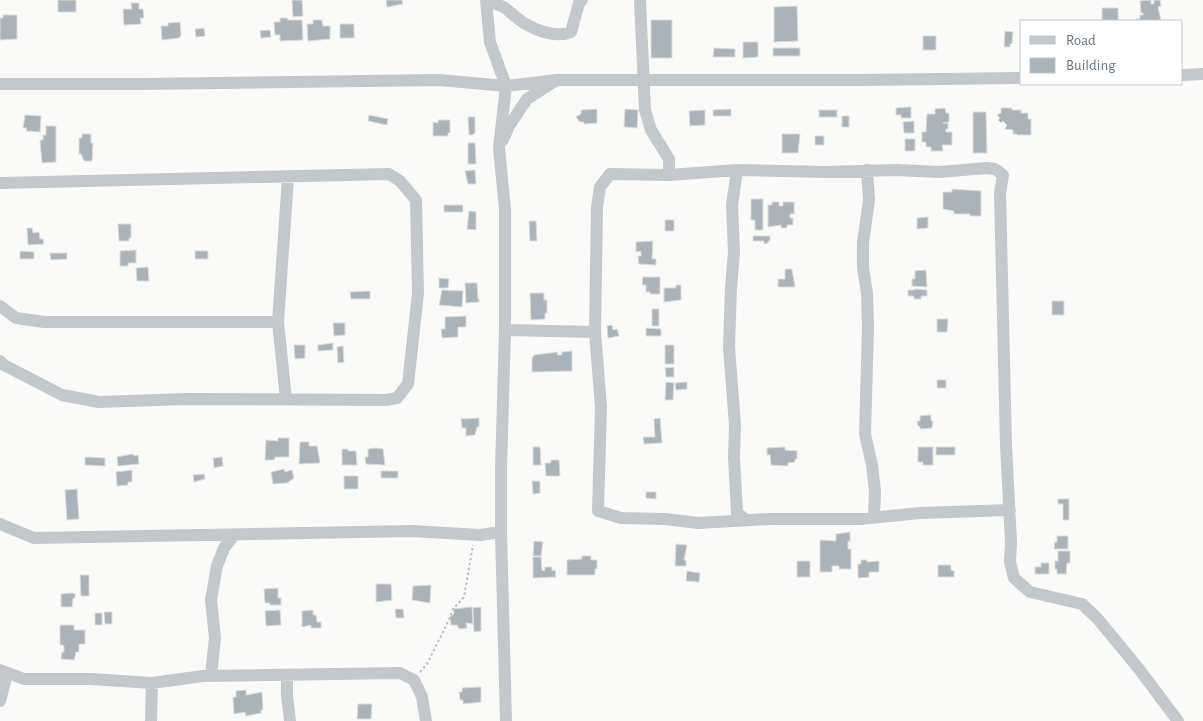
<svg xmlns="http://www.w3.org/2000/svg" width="1203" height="721" font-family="'Alegreya Sans',sans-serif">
<rect width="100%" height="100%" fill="#fafaf8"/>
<path fill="#aab3b9" stroke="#dcdcda" d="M58,0H76V12H58Z
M292,0H302L303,16L293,17Z
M386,0H402L403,4L387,7Z
M1151,0V4H1154V0H1160L1161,6L1158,7L1161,21H1136V19H1140V15H1143V13H1141L1140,1Z
M131,3H139V9H143L144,18H140L141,24L124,25L123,9H132Z
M797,6L798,41L774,42V7Z
M1102,8H1118V21H1102Z
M3,15H17V39L0,40V18H3Z
M280,18H287L288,20H302L303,40L280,41V35H275L274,22H280Z
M313,20H322L323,26H330V39L308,41L307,24H313Z
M651,20H672V58H651Z
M180,22L181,35L179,38L162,40L161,26H168V23Z
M340,24H354V38H340Z
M204,28L205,36L196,37L195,29Z
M270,30L271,37L261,38L260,31Z
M1005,31L1013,32L1012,44H1010V47H1004Z
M923,36H936V50H923Z
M743,42H758V57L743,58Z
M714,48L735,49V57H713Z
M773,48H800V56H773Z
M911,107V118H901V115H896V108Z
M945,108L946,113H949V122L943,123H948V129H946V132H952V145H942L943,151H931V147H926V142H922V132H926L927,114H935V109Z
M1001,108H1012V110H1021V113H1028V119H1031V135H1017V134H1013V130L1005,129L1007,125L1003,121L1001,123L998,120L1000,118L997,115L1001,113Z
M597,109V123L584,124V122H580L576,117L581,114V110Z
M625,109L638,110L637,128L624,127Z
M731,109V116H713V110Z
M705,110V125L690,126L689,111Z
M819,110H837V117H819Z
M973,112H986L987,153H973Z
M25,115L41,116L40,132L26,131L27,128H23Z
M369,115L388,119L387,125L368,121Z
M842,116H849V127H842Z
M468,117H475V133L472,135H469Z
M438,120H450V133H448V136H433V122L438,123Z
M914,121V133H904L903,122Z
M46,126H56V162L42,163L40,140H43V135H46Z
M82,134H91V143H93L92,161H84L81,154H79V138H82Z
M782,134H800L798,153H782Z
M815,136H824V145H815Z
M905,139H915V151H905Z
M468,143H475L476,164H468Z
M475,170L476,184H468L465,171Z
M952,189L981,191V216H970V214H954V211L943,209V192H952Z
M751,199H763V230H755V220H751Z
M772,202H779V206H783V202H794V214H790V218H793V225H787V228H781V225L768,227V205H772Z
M444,205H463V212H444Z
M469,211L476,212V230L467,229Z
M928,217V228L917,229V218Z
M665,220H674V231H665Z
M529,221H536L537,241H530Z
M118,224H131V238H129V241H119Z
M27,228H32L33,233L39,232L40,239H43L44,244L28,245Z
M753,236H770V241H768V243L764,244V241H753Z
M653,241L652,259H656V265L639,264L638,256H641V251L636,252V242Z
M136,250V263H128V266H120V251Z
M20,251L34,252V259H20Z
M195,251H208V259H195Z
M50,253H67V259L51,260Z
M148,267L149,281H137L136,268Z
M785,269H792L795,287H778V279H785Z
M926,270L927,287L912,286V279H915V271Z
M643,277H660V294H650V292H646V285H642Z
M439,278L449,279L448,288H439Z
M465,283H477L478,299L479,298V302L466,303Z
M676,285H681V300L664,302V288H676Z
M915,289L927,290V296H921V299H914V296H908V290H915Z
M442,290L463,291L462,307L439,305Z
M370,291V299H351L350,292Z
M530,293H544V300H547V313H545V319L531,320Z
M1052,301H1064V315H1052Z
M652,309H659V326H652Z
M466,316V327H458V337L442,338L441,329H445V317Z
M937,319H948L947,332H937Z
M333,323H345V335L334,336Z
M612,325L613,330L617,329L619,336L608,338L607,326Z
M646,328L661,329V336H646Z
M333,343V350L318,351V345Z
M294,345H305V358L295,359Z
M665,345H674V364H665Z
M343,346L344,362L338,363L337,347Z
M572,351V371L532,372V358L534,355L558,352L557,355H562V352Z
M674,367V377H666L665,368Z
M937,380H946V388H937Z
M666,382L674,383L673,400H665Z
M687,382V389L676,390L675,383Z
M931,415V421H933L932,428L920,429V426H918L917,421H920V416Z
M479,418V427H477L475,435L466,436V428H462L461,419Z
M660,418L662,443L644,444L643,437H655L654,419Z
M278,438H289V457H275L274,460H265L266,440L278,441Z
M300,442H309V446H317L320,463L299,464Z
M533,447H540L541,465H533Z
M785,447V450L797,451V459H795V462L788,463V466L771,465L770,455H767V448Z
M918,447H933V465H923V462H918Z
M936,447H955V455H936Z
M376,448L383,449L385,465L366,464L365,457H368V449Z
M342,449H348V451H356L357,465H342Z
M133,454L134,456L138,455L139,464L118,466L117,457Z
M85,457L105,458V466L85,465Z
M222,457L223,466L214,468L213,458Z
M551,460H559L560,476H546L545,463H551Z
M284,469L285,472L292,470L294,478L287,483L273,484L271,472Z
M132,470V482H128V485L117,486L116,472Z
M381,471H398V478H381Z
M204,474L205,479L194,482L193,475Z
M344,476H358V489H344Z
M532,481H540V493L533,494Z
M77,489L79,519L67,520L65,490Z
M646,492H656V499L646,498Z
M1058,499H1069V520H1063V504H1058Z
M850,532V542L848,541V549H851V569H839V566H832V572H820V540L836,541V534Z
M1057,536H1068V549H1054L1055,542H1057Z
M534,541L543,542L541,556H533Z
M676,544L687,545L684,560H686V566H675Z
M1058,551H1070V563H1067L1066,574H1057V569H1055V561H1058Z
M582,556H591V560H597V569H595V575H567V560L582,559Z
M533,557H541L542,571L545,570V567H552V571L555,570L556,577L533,578Z
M861,560H867V562L879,561V572H869V577L858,578V564H861Z
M797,561H810V577H797Z
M1041,563H1049V574H1035V567H1041Z
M938,565H951V570L954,571V577H938Z
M687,571L700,573L699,582L686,581Z
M80,575H89V596H81Z
M376,584H391L392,600L376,602Z
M431,585L430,603L412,600L413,586Z
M278,588V598H281V605H270V603H265L264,589Z
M72,593L75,594V598H73L72,607H61V594Z
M472,607L473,624L466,623L467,628L459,629L457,625H451L450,617L454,614L453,609Z
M481,607V631L474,632L473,608Z
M395,609H403L404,618H396Z
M280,610L281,625L266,626L265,611Z
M313,610V615H316L317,622H321V628H311V625L302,627V611Z
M104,612H112V624H105Z
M95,613H102V625H95Z
M60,625H74V630H85V644H79V652H76L74,660L61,659L62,652H64V647L63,645H60Z
M481,687V702L463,704V700H460L459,692H462V688Z
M246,690V695L262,692L263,710H261V713L246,716L245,712L234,714L233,697H236V691Z
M358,704H372L371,719H357Z"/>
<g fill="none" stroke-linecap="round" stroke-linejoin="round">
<path stroke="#bbbfc2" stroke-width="2" stroke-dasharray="2.5 2.5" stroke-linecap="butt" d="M420,672L427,664L449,620L453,609L464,597L473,545"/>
<path stroke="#c3c8cc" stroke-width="12" d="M486,0L490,42L506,86L499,148L505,209V330L501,470V532L506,721
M487,0C493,3 500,5 505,8C509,11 513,15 517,18C531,29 555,39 571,32L579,3L582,0
M640,0L645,110L651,130L669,159V175
M1182,75L1203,74
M0,84H142L439,80L506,86L557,80H862L1022,78
M503,140L509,126L527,99L555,81
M737,170L732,205L734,252L731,288L729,347L735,425L734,457L737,513L746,520
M867,170L869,200L863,243V268L867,293L868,327L865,434L872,465L875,491L874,517
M0,183L389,174L400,181L416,200L418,293L408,384L397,398L386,400L186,399L99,402L62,395L4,365L0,361
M0,306L16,318L44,322H278
M505,330L595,332
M286,399L278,322L288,178
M1010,510L920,513L860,519H770L698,523L665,519L621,518L598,511L601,407L595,332L597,207L600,187L610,174L669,175L737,170L826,172L897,170L939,172L987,168L995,169L1003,175L1000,193L1006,445L1011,542L1010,562L1014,578L1030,592L1082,604L1097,618L1139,669L1178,721
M0,524L34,538L412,531L480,535L501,532
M0,670L24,679H91L152,683L203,676L400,673L414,680L422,697L426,721
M287,675V696L290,721
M211,676L215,638L211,600L217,566L224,548L234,535
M0,701L7,674
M151,721L152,683"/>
</g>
<rect x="1020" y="20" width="162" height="65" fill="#ffffff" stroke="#c1c8cd"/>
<rect x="1030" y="36" width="25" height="8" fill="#c3c8cc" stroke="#c1c8cd"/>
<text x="1066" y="45" font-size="15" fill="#657683">Road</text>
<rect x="1030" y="58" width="25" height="15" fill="#aab3b9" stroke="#c1c8cd"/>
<text x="1066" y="70" font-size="15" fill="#657683">Building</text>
</svg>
